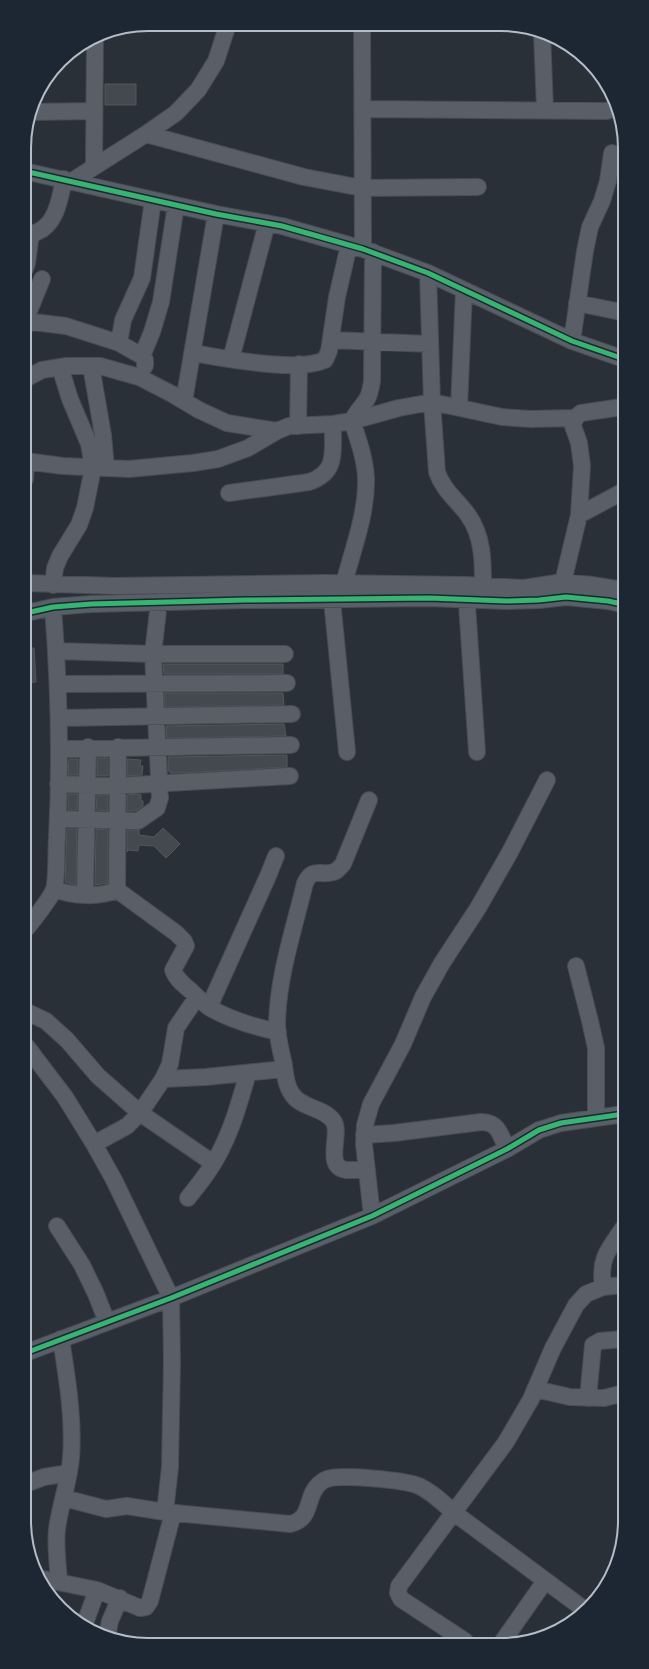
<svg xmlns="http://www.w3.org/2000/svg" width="649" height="1669" font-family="'Public Sans',sans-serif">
<rect width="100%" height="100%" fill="#2a3038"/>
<path fill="#444950" stroke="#52575f" d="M105,84H136V105H105Z
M26,648H34L36,682L26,683Z
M163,664H283V674H164Z
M164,693H283L284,705L165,707Z
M284,724L286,736L167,738L166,726Z
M287,755V767L183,773H170V771H168V757Z
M97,758H108V776H97Z
M69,759H78V775H68Z
M127,759L141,760L140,766H143L142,775L127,776Z
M68,794H78L77,810H68Z
M138,794L141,795V801H143V806L135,811H127V795Z
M97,795H108V811L96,810Z
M163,828L180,844L166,858L154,846L139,845L138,851L128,850L127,852V830H139V835L154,837Z
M67,829H77L76,885L65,882Z
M96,829L108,830V883L95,885Z"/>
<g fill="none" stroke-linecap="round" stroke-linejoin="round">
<defs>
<path id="minor" d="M362,25L363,249
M542,32L545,110
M363,109L607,111L616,108
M32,112L94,111
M146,134L304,177L362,188L478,187
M94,167L95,37
M24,171L216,214L282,226L363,249L428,273L572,341L621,358
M72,181L146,134L176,113L198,90L216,61L228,24
M25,234C28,233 34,234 37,232C57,224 60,197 64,179
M25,269L27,263L31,233
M428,273L432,402L437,472C443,490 457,500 468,515C483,536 483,561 483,586
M577,303L621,312
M25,321L66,326L119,343L142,356L145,360V366
M25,327L29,311L42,279
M331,340L430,344
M572,341L585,251L590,227L602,201L608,181L612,153
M119,343L123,320L142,278L153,200
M192,353C225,358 295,373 325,360L329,351L337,297L349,245
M142,356L152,332L161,302L176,205
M231,359L267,223
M91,366L103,435L106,468
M25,379L42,370L67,366H100L139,377L172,394L199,410L227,423L277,431
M184,401L216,214
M459,408L464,290
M298,426L299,364
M25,461L63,466L129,469L193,463L218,459L248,448L277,431L289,426L333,424L352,421L399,408L432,402L502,417L531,419L575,418
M25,479L26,461
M229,493L309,482C339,472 332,450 333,424
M579,515L622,492
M563,582L579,515L582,466L579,443L573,426L575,418L581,413L622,407
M26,583L115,586L325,583L466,585L524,588L563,582L592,585L622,590
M344,583C353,549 367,513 366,478C365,458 358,439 352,421C356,412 362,407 367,399C370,394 371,387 372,381L373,252
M53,585L55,568L60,556L79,525L85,508L93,468L89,444L70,399L60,367
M466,590L477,752
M332,600L347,752
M26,613L53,607L91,604L245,600L429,598L506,601L539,600L566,597L608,601L622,604
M56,651L153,654H285
M59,684L287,683
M59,718L292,714
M59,749L291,745
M58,784L116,786L290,776
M58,819L138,821L157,808L160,798L153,654L159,602
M54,889C73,896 98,898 117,890L118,747
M117,890L176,933L184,941L186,946L173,970C176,979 184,985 191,991C197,997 203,1003 210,1008C231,1020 255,1027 278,1032
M85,895L88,747
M26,929C34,919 50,900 54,889C57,880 56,849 57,838C61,761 59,684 53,607
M576,966L590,1021L596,1048V1117
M209,1007L268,876L276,856
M27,1012L46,1021L67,1040L98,1076L140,1113L213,1163
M27,1047L65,1097L94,1144L114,1180L171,1298L172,1362L170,1467L165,1512
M163,1079L206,1077L284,1069
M364,1135L394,1133L481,1122C499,1122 500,1135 507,1149
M94,1144L127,1126L140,1113L163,1079L170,1064L176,1028L197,997
M367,1170C360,1170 353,1170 346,1170C324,1167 341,1135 334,1122C325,1107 301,1109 292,1094C286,1086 285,1075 284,1065C281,1051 277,1037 277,1023C278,976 294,929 305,883C314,865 322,878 336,871C339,869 341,866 343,864L369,800
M188,1198C194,1190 201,1182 207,1173C228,1144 238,1108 248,1073
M372,1216L364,1144L365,1125L371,1104L403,1044L423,997L442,963L478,908L510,852L547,780
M57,1226L82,1265L96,1294L107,1322
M603,1287C599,1258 608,1250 624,1227
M28,1352L171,1298L372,1216L507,1149L539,1130L561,1123L624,1114
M535,1389L570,1397L604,1398L624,1393
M588,1398L593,1345L600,1341L624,1339
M28,1483L44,1477L69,1473
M64,1498L106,1509L127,1506L165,1512L290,1524C313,1519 305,1497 319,1484C321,1482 324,1480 327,1479C340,1474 405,1480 419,1486C432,1492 442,1502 453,1512L585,1610
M43,1579L97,1590L140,1608L146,1607L150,1601L173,1513
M59,1581C58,1564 55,1546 57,1529C60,1505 69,1482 71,1458C74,1418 67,1378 61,1339
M84,1626L97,1590
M107,1637L110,1621L120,1598
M465,1641L401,1599L398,1593L399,1586L506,1442L531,1399L553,1348L576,1305L586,1294L603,1287L624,1285
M503,1641L545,1581"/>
</defs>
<use href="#minor" stroke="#484c53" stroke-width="18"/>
<use href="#minor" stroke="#5a5e66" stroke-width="16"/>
<defs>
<path id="cycleway" d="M24,171L216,214L282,226L363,249L428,273L572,341L621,358
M26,613L53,607L91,604L245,600L429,598L506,601L539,600L566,597L608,601L622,604
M28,1352L171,1298L372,1216L507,1149L539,1130L561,1123L624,1114"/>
</defs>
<use href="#cycleway" stroke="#1d2633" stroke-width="8"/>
<use href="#cycleway" stroke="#33b770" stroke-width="5"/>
</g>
<path d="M0 0H649V1669H0ZM148 31H501A117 117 0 0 1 618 148V1521A117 117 0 0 1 501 1638H148A117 117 0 0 1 31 1521V148A117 117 0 0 1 148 31Z" fill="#1d2633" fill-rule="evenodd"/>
<path fill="none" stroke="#b4bcc9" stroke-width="2" d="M148 31H501A117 117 0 0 1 618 148V1521A117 117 0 0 1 501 1638H148A117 117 0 0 1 31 1521V148A117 117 0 0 1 148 31Z"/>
</svg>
